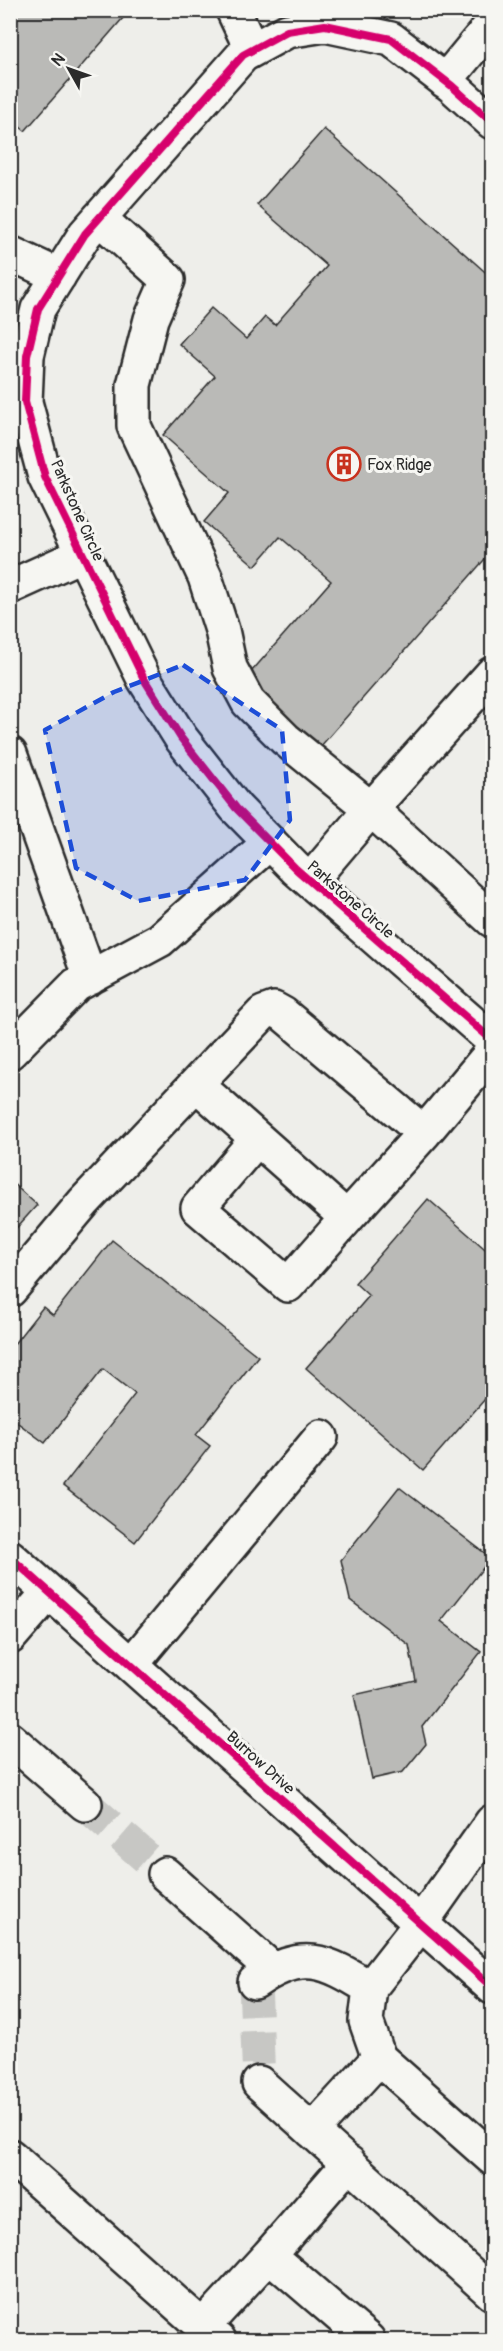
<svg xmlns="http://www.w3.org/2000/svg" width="503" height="2351" font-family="Pangolin,sans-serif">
<rect width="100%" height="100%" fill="#eeeeea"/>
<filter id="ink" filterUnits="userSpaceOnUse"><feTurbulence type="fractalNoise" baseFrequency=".0167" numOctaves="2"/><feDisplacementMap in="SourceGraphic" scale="12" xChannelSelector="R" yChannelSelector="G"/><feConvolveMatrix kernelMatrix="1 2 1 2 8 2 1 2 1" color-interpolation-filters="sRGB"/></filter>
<g filter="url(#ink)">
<path fill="#babab7" stroke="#2b2b2b" stroke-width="1.5" d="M10,10H130L25,131L10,119Z
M324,129L492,278V551L320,747L244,680L331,581L280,537L255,566L204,522L229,493L163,435L215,376L179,344L211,308L246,339L265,317L275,325L327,266L257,205Z
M10,1181L37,1205L10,1235Z
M428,1199L492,1255V1405L485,1399L423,1470L306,1368L369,1296L355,1283Z
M112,1240L258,1356L196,1435L210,1446L135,1542L63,1486L135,1394L103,1369L45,1443L10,1417V1349L43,1307L53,1315Z
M399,1487L491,1558L441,1621L481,1652L422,1727L426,1744L403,1772L372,1779L354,1695L416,1681L409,1645L350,1600L341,1560Z"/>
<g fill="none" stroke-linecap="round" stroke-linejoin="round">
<path stroke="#c7c7c4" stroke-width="33" stroke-dasharray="33 16" stroke-linecap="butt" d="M85,1804L165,1874
M255,1982L259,2083"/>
<defs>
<path id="minor" d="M233,10L252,50
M445,81L492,24
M492,122L452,86L391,39L325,25L287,31L243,55L85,234L38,309L27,356L25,402L45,477L144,679L181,738L236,808L296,869L492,1040
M99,218L168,280L151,319L134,385V426L205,577L222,630L230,668L248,702L285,739L371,809L492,920
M10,253L59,276
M10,587L83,554
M10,754L90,978
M310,881L371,809L492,674
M10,1052L76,985L160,940L270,842
M196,1084L347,1218L424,1133
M257,1139L198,1208L288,1285L347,1218
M10,1290L84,1202L263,1013L274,1009L283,1014L424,1133L492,1052
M10,1557L492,1987
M10,1637L49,1592
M131,1665L321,1437
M10,1739L85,1804
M492,1822L421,1923L370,1988L366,2021L379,2058L492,2158
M165,1874L273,1970
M255,1982C302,1949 325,1960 370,1988
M259,2083L492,2293
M312,2131L379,2058
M10,2156L203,2327
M349,2163L269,2255L368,2340
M219,2340L203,2327L269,2255"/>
</defs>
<use href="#minor" stroke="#2b2b2b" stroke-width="38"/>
<use href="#minor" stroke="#f6f6f2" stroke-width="33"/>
<defs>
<path id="cycleway" d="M492,122L452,86L391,39L325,25L287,31L243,55L85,234L38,309L27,356L25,402L45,477L144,679L181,738L236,808L296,869L492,1040
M10,1557L492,1987"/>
</defs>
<use href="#cycleway" stroke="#f6f6f2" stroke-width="11"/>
<use href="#cycleway" stroke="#d6006c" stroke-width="8"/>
</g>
</g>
<path fill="#1d4ed8" fill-opacity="0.2" stroke="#1d4ed8" stroke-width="4.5" stroke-dasharray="12 8" stroke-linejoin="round" d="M183,665L282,730L290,820L245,880L138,901L76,868L45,730L114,692Z"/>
<defs>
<symbol id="building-ring" viewBox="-11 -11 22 22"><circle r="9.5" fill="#f6f6f2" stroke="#c8321e" stroke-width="1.5"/><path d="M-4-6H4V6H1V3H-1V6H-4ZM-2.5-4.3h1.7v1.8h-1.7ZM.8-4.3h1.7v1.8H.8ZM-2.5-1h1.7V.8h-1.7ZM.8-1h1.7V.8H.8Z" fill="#c8321e"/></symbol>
</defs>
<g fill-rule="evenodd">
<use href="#building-ring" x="325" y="445" width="38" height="38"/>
</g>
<g text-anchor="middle" stroke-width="6" stroke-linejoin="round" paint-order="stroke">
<g font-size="16" fill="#2b2b2b" stroke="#f6f6f2" text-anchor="start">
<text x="367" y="470">Fox Ridge</text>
</g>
<g font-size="16" fill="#2b2b2b" stroke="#f6f6f2">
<text transform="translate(78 510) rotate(66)" y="6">Parkstone Circle</text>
<text transform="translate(351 899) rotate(41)" y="6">Parkstone Circle</text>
<text transform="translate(261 1762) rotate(42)" y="6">Burrow Drive</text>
</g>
</g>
<rect width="503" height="2351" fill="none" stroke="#f6f6f2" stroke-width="36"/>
<rect x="18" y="18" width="467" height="2315" fill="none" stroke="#2b2b2b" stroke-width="2" filter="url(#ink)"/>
<g transform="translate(69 69) rotate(310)" stroke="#f6f6f2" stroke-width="4.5" paint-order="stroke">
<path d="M0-4.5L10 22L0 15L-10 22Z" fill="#2b2b2b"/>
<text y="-9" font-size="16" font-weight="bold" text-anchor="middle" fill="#2b2b2b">N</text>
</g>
</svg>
